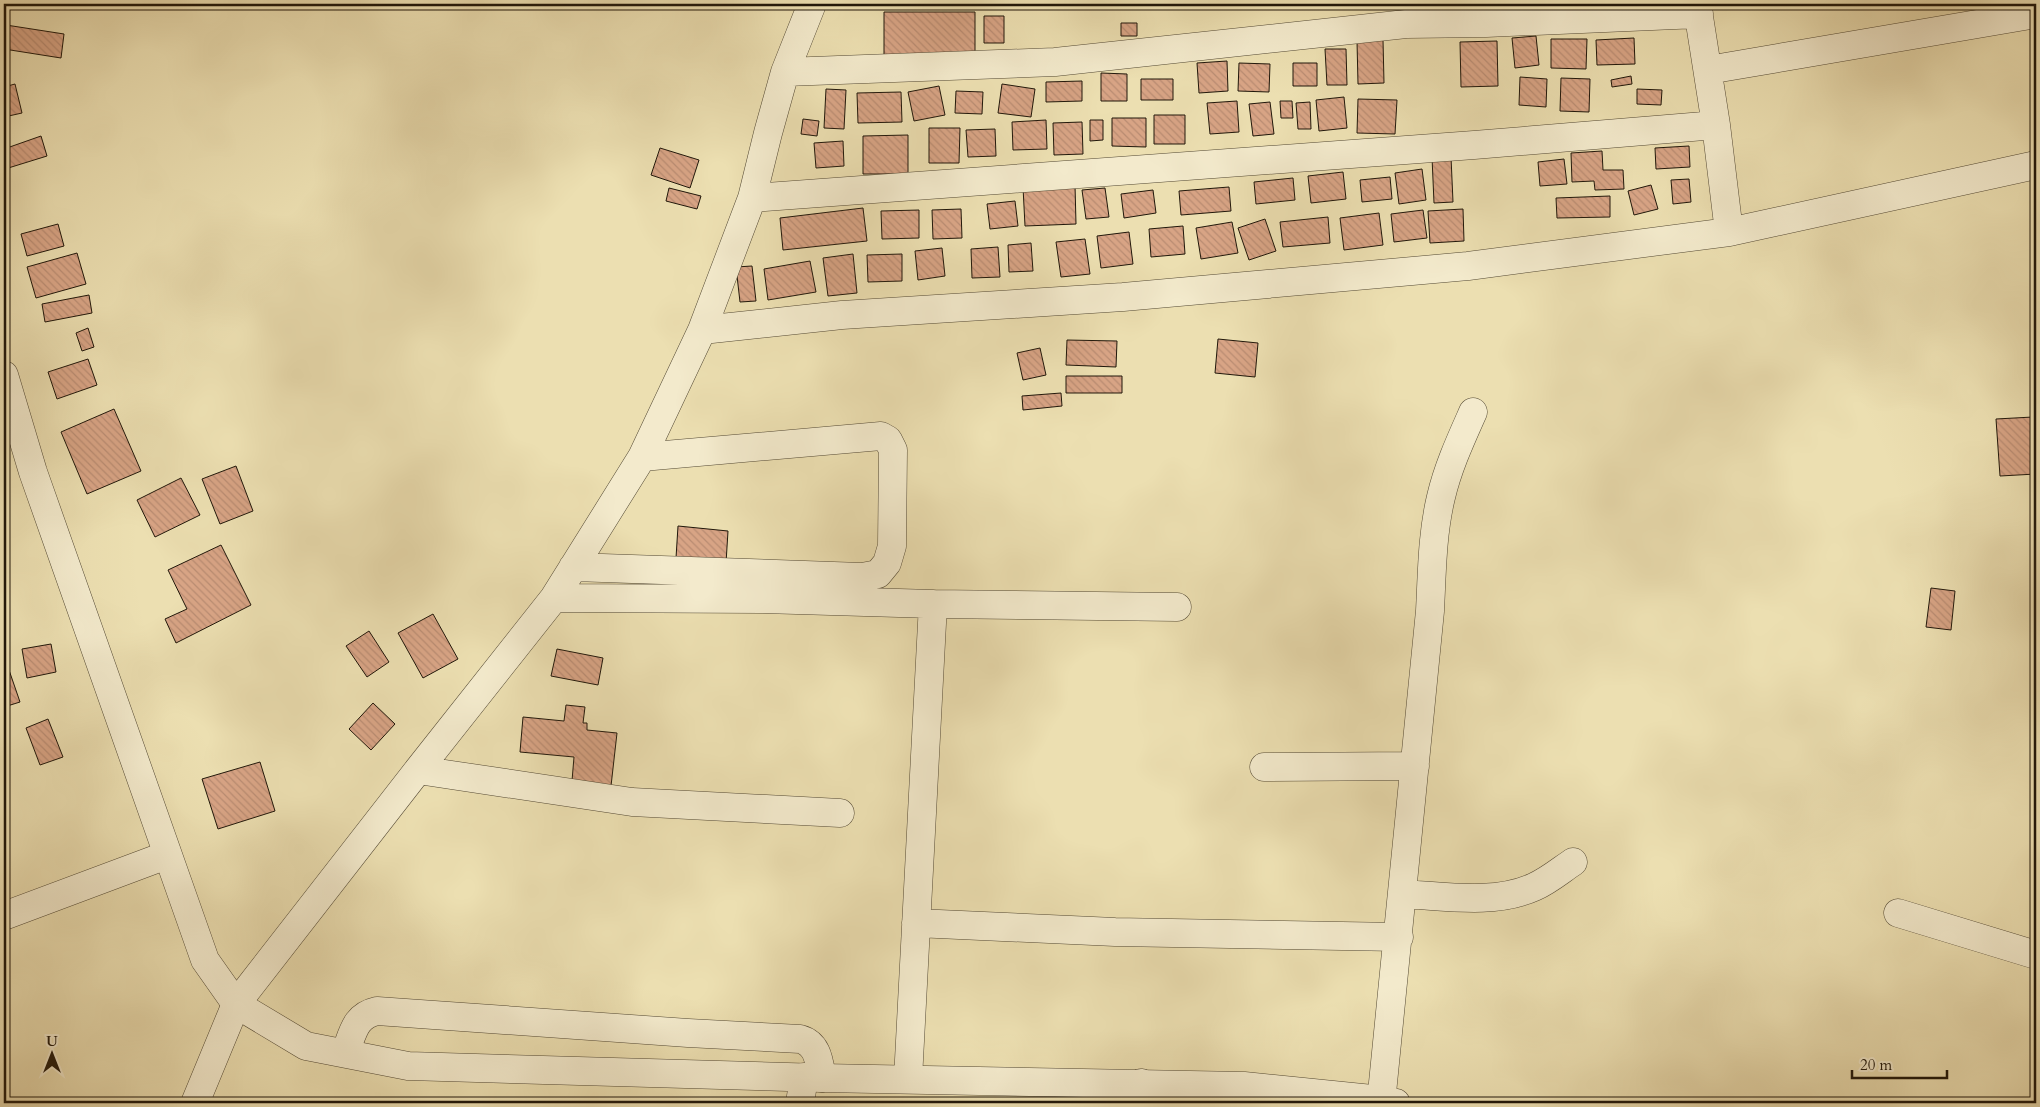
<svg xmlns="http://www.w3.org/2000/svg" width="2040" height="1107" font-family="Cardo,serif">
<defs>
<pattern id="building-back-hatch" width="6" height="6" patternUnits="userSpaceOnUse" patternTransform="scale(1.25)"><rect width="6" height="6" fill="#d8a485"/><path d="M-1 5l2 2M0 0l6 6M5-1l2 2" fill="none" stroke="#b98c72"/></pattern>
</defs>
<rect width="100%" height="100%" fill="#ecdfb1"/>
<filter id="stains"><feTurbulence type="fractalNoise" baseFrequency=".004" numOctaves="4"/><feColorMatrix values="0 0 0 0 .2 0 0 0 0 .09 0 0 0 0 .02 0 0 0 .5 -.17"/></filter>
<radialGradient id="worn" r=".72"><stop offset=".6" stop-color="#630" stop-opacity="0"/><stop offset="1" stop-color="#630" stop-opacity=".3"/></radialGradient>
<path fill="url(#building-back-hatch)" stroke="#20170a" d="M884,12H975V55H884Z
M984,16H1004V43H984Z
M1121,23H1137V36H1121Z
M6,25L64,34L61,58L4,49Z
M1536,36L1539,65L1515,68L1512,38Z
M1634,38L1635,64L1597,65L1596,40Z
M1551,39H1587L1586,69L1551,68Z
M1383,40L1384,83L1358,84L1357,41Z
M1497,41L1498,86L1461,87L1460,42Z
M1325,49H1346L1347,85H1327Z
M1227,61L1228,91L1199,93L1197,63Z
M1239,63L1270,64L1269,92L1238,91Z
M1293,63H1317V86H1293Z
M1101,73L1127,74V101H1101Z
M1631,76L1632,84L1612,87L1611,80Z
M1520,77L1547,79L1546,107L1519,105Z
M1561,78L1590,79L1589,112L1560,111Z
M1141,79H1173V100H1141Z
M1082,81V101L1046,102V82Z
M15,84L22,113L4,117V87Z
M1002,84L1035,89L1031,117L998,113Z
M939,86L945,115L914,121L908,92Z
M826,89L846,90L844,129L824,128Z
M1637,89L1662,90L1661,105L1637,104Z
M956,91L983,92L982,114L955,113Z
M901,92L902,122L858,123L857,93Z
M1344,97L1347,128L1319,131L1316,100Z
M1358,99L1397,100L1395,134L1357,133Z
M1237,101L1239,132L1210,134L1207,103Z
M1280,101H1292L1293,118H1281Z
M1270,102L1274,134L1253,136L1249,104Z
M1310,102L1311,129H1298L1296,103Z
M1154,115H1185V144H1154Z
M1112,118H1146V147L1112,146Z
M803,119L819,121L817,136L801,134Z
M1046,120L1047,149L1013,150L1012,122Z
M1090,120H1103V140L1090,141Z
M1082,122L1083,154L1054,155L1053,123Z
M929,128H960L959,163H929Z
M995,129L996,156L968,157L966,130Z
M908,135V174H863V136Z
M41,136L47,156L5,169L4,149Z
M843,141L844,166L816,168L814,143Z
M1689,146L1690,167L1656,169L1655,148Z
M660,148L699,160L690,188L651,175Z
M1602,151L1603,170H1623L1624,189L1595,190L1594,181L1572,182L1571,153Z
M1432,157H1451L1453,202L1434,203Z
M1564,159L1567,184L1540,186L1538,162Z
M1422,169L1426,200L1399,204L1395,173Z
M1343,172L1346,199L1311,203L1308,176Z
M1390,177L1392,199L1362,202L1360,180Z
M1293,178L1295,200L1256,204L1254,182Z
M1689,179L1691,202L1673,204L1671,180Z
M1075,185L1076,224L1025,226L1023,187Z
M1651,185L1658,209L1634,215L1628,191Z
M1229,187L1231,211L1181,215L1179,191Z
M669,188L701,196L697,209L666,201Z
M1105,188L1109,217L1086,219L1082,190Z
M1153,190L1156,213L1124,218L1121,194Z
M1610,196V217L1557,218L1556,198Z
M1015,201L1018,226L990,229L987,204Z
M863,208L867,241L783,250L780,218Z
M961,209L962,238L933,239L932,210Z
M1463,209L1464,241L1430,243L1428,211Z
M919,210V238L882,239L881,211Z
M1423,210L1427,238L1394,242L1391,214Z
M1379,213L1383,245L1344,250L1340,218Z
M1328,217L1330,243L1283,247L1280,222Z
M1265,219L1276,251L1249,260L1238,228Z
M1232,222L1238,253L1201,259L1196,228Z
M58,224L64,246L27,256L21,234Z
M1183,226L1185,254L1151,257L1149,229Z
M1129,232L1133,264L1101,268L1097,236Z
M1085,239L1090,274L1061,277L1056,242Z
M1031,243L1033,271L1009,272L1008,245Z
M998,247L1000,277L972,278L971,249Z
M942,248L945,276L918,280L915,251Z
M77,253L86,284L36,298L27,267Z
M853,254L857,293L828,296L823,258Z
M902,254V281L868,282L867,255Z
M810,261L816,292L768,300L764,269Z
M752,266L756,301L740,302L736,267Z
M89,295L92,313L45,322L42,304Z
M88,328L94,347L82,351L76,333Z
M1218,339L1258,343L1255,377L1215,373Z
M1067,340L1117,341L1116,367L1066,365Z
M1040,348L1046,375L1023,380L1017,353Z
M88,359L97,385L57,399L48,372Z
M1066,376H1122V393H1066Z
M1061,393L1062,406L1023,410L1022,396Z
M114,409L141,471L87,494L61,432Z
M2033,417L2036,474L2000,476L1996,419Z
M236,466L253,511L220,524L202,479Z
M181,478L200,515L155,537L137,500Z
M678,526L728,531L726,563L676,558Z
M221,545L251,605L176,643L165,619L187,609L168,570Z
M1931,588L1955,591L1951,630L1926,627Z
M433,614L458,659L423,678L398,633Z
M369,631L389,662L367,677L346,646Z
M51,644L56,672L27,678L22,649Z
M557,649L603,658L598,685L551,676Z
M9,670L20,702L4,707V672Z
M373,703L395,724L371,750L349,729Z
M566,705L585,707L583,723H587V730L617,733L611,786L572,781L574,757L520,752L523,717L564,721Z
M48,719L63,757L40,765L26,728Z
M260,762L275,811L218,829L202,779Z"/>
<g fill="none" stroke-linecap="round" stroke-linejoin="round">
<defs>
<path id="minor" d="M1697,4L1716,125L1729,232
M1708,70L2036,14
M785,72L1055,62L1406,24L1486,23L1699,14
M752,198L1474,145L1716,125
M702,330L842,315L1123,297L1468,266L1729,232L2036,165
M573,567L862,577L878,574L887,563L892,546L893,450L888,440L881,436L642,457
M554,598L762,599L933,604L908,1079
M933,604L1177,607
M1264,767L1415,766
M418,770L632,802L840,813
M1402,894C1445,896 1494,905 1534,887C1548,881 1561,870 1573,862
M1898,913L2036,955
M4,916L167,855
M916,923L1115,932L1399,937
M345,1053C353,1034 354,1016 377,1011L688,1033L800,1039C818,1044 819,1061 822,1078
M195,1103L236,1004L418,770L554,598L642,457L702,330L752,198L768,133L785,72L812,4
M800,1103L804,1077
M1139,1103L1141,1083
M1381,1103L1430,611C1432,573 1432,534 1441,497C1448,467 1461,439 1473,412"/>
<path id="tertiary" d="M4,375L33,472L205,960L236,1004L306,1046L408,1066L822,1078L1244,1086L1382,1100L1396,1103"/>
</defs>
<use href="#minor" stroke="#534934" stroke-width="29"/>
<use href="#tertiary" stroke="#534934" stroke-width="29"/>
<use href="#minor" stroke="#f3eacc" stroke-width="28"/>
<use href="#tertiary" stroke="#f3eacc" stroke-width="28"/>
</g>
<rect width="2040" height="1107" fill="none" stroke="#ecdfb1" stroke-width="20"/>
<rect x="5" y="5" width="2030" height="1097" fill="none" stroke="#20170a" stroke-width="2.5"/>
<rect x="10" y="10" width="2020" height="1087" fill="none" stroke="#20170a"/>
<g transform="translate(52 1054)" stroke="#f3eacc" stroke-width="4" paint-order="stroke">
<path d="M0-4L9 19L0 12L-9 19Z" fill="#20170a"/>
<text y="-8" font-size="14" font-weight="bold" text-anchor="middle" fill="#20170a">U</text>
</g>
<path d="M1852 1070v8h95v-8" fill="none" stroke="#20170a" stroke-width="2.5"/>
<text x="1860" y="1070" font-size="15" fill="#20170a" stroke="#f3eacc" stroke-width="4" paint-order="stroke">20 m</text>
<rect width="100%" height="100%" filter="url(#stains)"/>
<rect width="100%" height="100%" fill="url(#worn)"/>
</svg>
